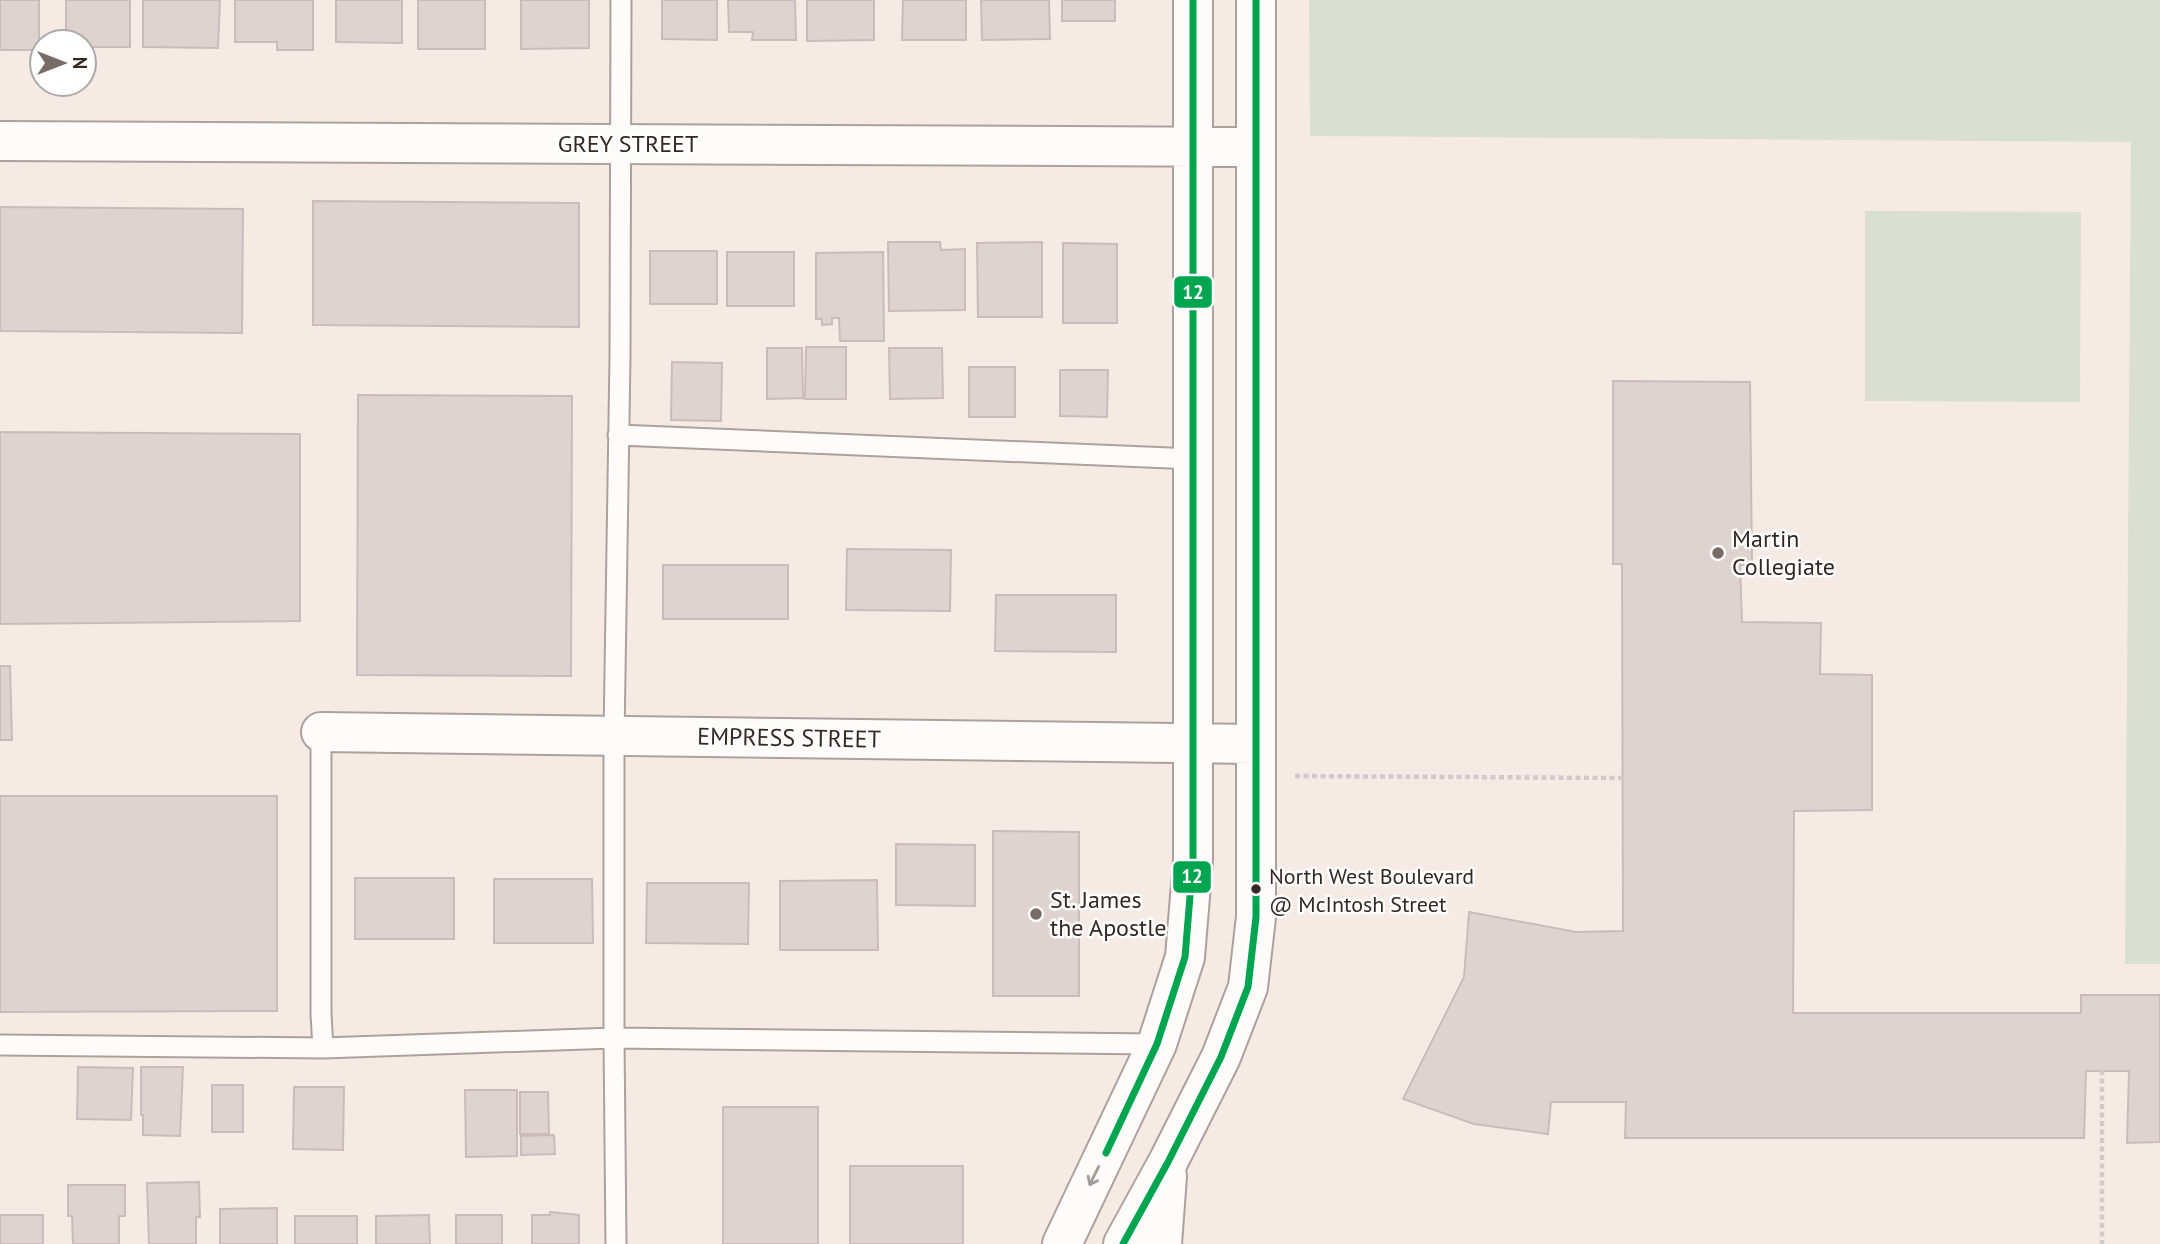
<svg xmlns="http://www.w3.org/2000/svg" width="2160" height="1244" font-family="'PT Sans',sans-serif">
<rect width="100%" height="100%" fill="#f6eae5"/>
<path fill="#d9dfd1" d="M1309,0H2160V964H2125L2131,142L1310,136Z
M1865,211L2081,212L2080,402L1865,401Z"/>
<path fill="#dfd3cf" stroke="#cabdb9" stroke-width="2" d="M0,0H39V50H0Z
M66,0H130V47H84V42H66Z
M143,0H220L218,48L143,47Z
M235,0H313V50H277V42H235Z
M336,0H402V43L336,42Z
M418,0H485V49H418Z
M521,0H589V48L521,49Z
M662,0H717V40L662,39Z
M728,0H795L796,40H752L753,32H729Z
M807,0H874V40L807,41Z
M903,0H966V40H902Z
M981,0H1049L1050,39L982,40Z
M1062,0H1115V21H1062Z
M313,201L579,203V327L313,325Z
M0,207L243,209L242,333L0,331Z
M888,242H940L941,250L965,249V310L889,311Z
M1042,242V317H978L977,243Z
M1063,243L1117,244V323H1063Z
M650,251H717V304H650Z
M727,252H794V306H727Z
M883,252L884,341H840L839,318H832V324L822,325V319H816V253Z
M806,347H846V399H805Z
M767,348H802L803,398L767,399Z
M889,348H942L943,398L890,399Z
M672,362L722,363L721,421L671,420Z
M969,367H1015V417H969Z
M1060,370H1108L1107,417L1060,416Z
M1613,381L1750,382L1752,564L1740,565L1742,622L1821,623L1820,674L1872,675V810L1794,811L1793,1013H2081V995H2160V1142L2127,1143L2129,1071H2086L2084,1138H1625L1626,1102H1551L1548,1134L1474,1124L1403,1099L1464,977L1469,912L1576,932L1623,931L1622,564H1613Z
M358,395L572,396L571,676L357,675Z
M0,432L300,434V621L0,624Z
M847,549L951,550L950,611L846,610Z
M663,565H788V619H663Z
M996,595H1116V652L995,651Z
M0,666H10L12,740H0Z
M0,796H277V1011L0,1012Z
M993,831L1079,832V996H993Z
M896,844L975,845V906L896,905Z
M355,878H454V939H355Z
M494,879H592L593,943H494Z
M877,880L878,950H780V881Z
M647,883H749L748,944L646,943Z
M78,1067L133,1068L131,1120L77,1119Z
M141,1067H183L180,1136L143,1135V1115H141Z
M212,1085H243V1132H212Z
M294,1087H344L343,1150L293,1149Z
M465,1090H517V1156L466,1157Z
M520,1092H548L549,1134H520Z
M723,1107H818V1244H723Z
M554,1135L555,1154L521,1155V1136Z
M850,1166H963V1244H850Z
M199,1182L200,1217H196V1244H149L147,1183Z
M68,1185H125V1216H119V1244H73L72,1216H68Z
M277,1208V1244H220V1209Z
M550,1212L579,1215V1244H532V1215H550Z
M0,1215H43V1244H0Z
M429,1215L430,1244H376V1216Z
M456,1215H502V1244H456Z
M295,1216H357V1244H295Z"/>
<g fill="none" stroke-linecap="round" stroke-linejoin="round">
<defs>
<path id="lane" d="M618,435L1193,459
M321,732V1014L323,1048
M0,1045L323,1048L614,1038L1157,1044
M616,1244L614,1038V736L620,357L621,0"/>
<path id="street" d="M0,141L1256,147
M321,732L1256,744
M1062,1244L1157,1044L1185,957L1193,860V0
M1123,1244L1168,1162L1221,1057L1248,987L1256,917V0
M1162,1244L1167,1176"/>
</defs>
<use href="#lane" stroke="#ada19c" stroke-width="23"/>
<use href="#street" stroke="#ada19c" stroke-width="42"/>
<path stroke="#d0cbc8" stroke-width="4.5" stroke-dasharray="5 3.5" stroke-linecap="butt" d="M1295,776L1623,778
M2102,1070V1244"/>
<use href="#lane" stroke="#fefcfb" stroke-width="19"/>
<use href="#street" stroke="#fefcfb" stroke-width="38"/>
<defs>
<path id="bus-1" d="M1106,1153L1157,1044L1185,957L1193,860V0
M1123,1244L1168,1162L1221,1057L1248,987L1256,917V0"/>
</defs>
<use href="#bus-1" stroke="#fff" stroke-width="12"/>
<use href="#bus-1" stroke="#00a54f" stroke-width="7"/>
</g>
<defs><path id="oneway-shaft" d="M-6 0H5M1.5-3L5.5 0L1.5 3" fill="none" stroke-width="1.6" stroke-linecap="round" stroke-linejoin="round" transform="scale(1.75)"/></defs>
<use stroke="#a49c99" href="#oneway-shaft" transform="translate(1094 1176) rotate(116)"/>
<g fill="#796b66" stroke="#fff" stroke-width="2.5">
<circle cx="1718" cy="553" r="7"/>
<circle cx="1036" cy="914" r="7"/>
</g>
<circle fill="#352722" stroke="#fff" stroke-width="2.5" cx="1256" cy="889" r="6"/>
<g text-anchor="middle" stroke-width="5" stroke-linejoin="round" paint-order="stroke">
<g font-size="22" fill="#352722" stroke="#fff" text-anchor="start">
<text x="1269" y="884">North West Boulevard<tspan x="1269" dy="28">@ McIntosh Street</tspan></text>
</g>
<g font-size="24" fill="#352722" stroke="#fff">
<text x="628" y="152">GREY STREET</text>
<text transform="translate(789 738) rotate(1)" y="8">EMPRESS STREET</text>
</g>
<g font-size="24" fill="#352722" stroke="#fff" text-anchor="start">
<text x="1732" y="547">Martin<tspan x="1732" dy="28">Collegiate</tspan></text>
<text x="1050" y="908">St. James<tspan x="1050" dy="28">the Apostle</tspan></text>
</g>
</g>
<g stroke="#fff" stroke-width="2.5">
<rect x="1173" y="275" width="40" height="34" rx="7" fill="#00a54f"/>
<rect x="1172" y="860" width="40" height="34" rx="7" fill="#00a54f"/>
</g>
<g font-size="19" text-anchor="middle" font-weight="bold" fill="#fff">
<text x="1193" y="299">12</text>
<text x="1192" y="883">12</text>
</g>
<g transform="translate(63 63) rotate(90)"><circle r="33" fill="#ffffff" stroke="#aea9a7" stroke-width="2"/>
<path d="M0-5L12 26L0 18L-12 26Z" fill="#796b66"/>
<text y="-10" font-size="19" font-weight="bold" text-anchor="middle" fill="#352722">N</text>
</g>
</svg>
